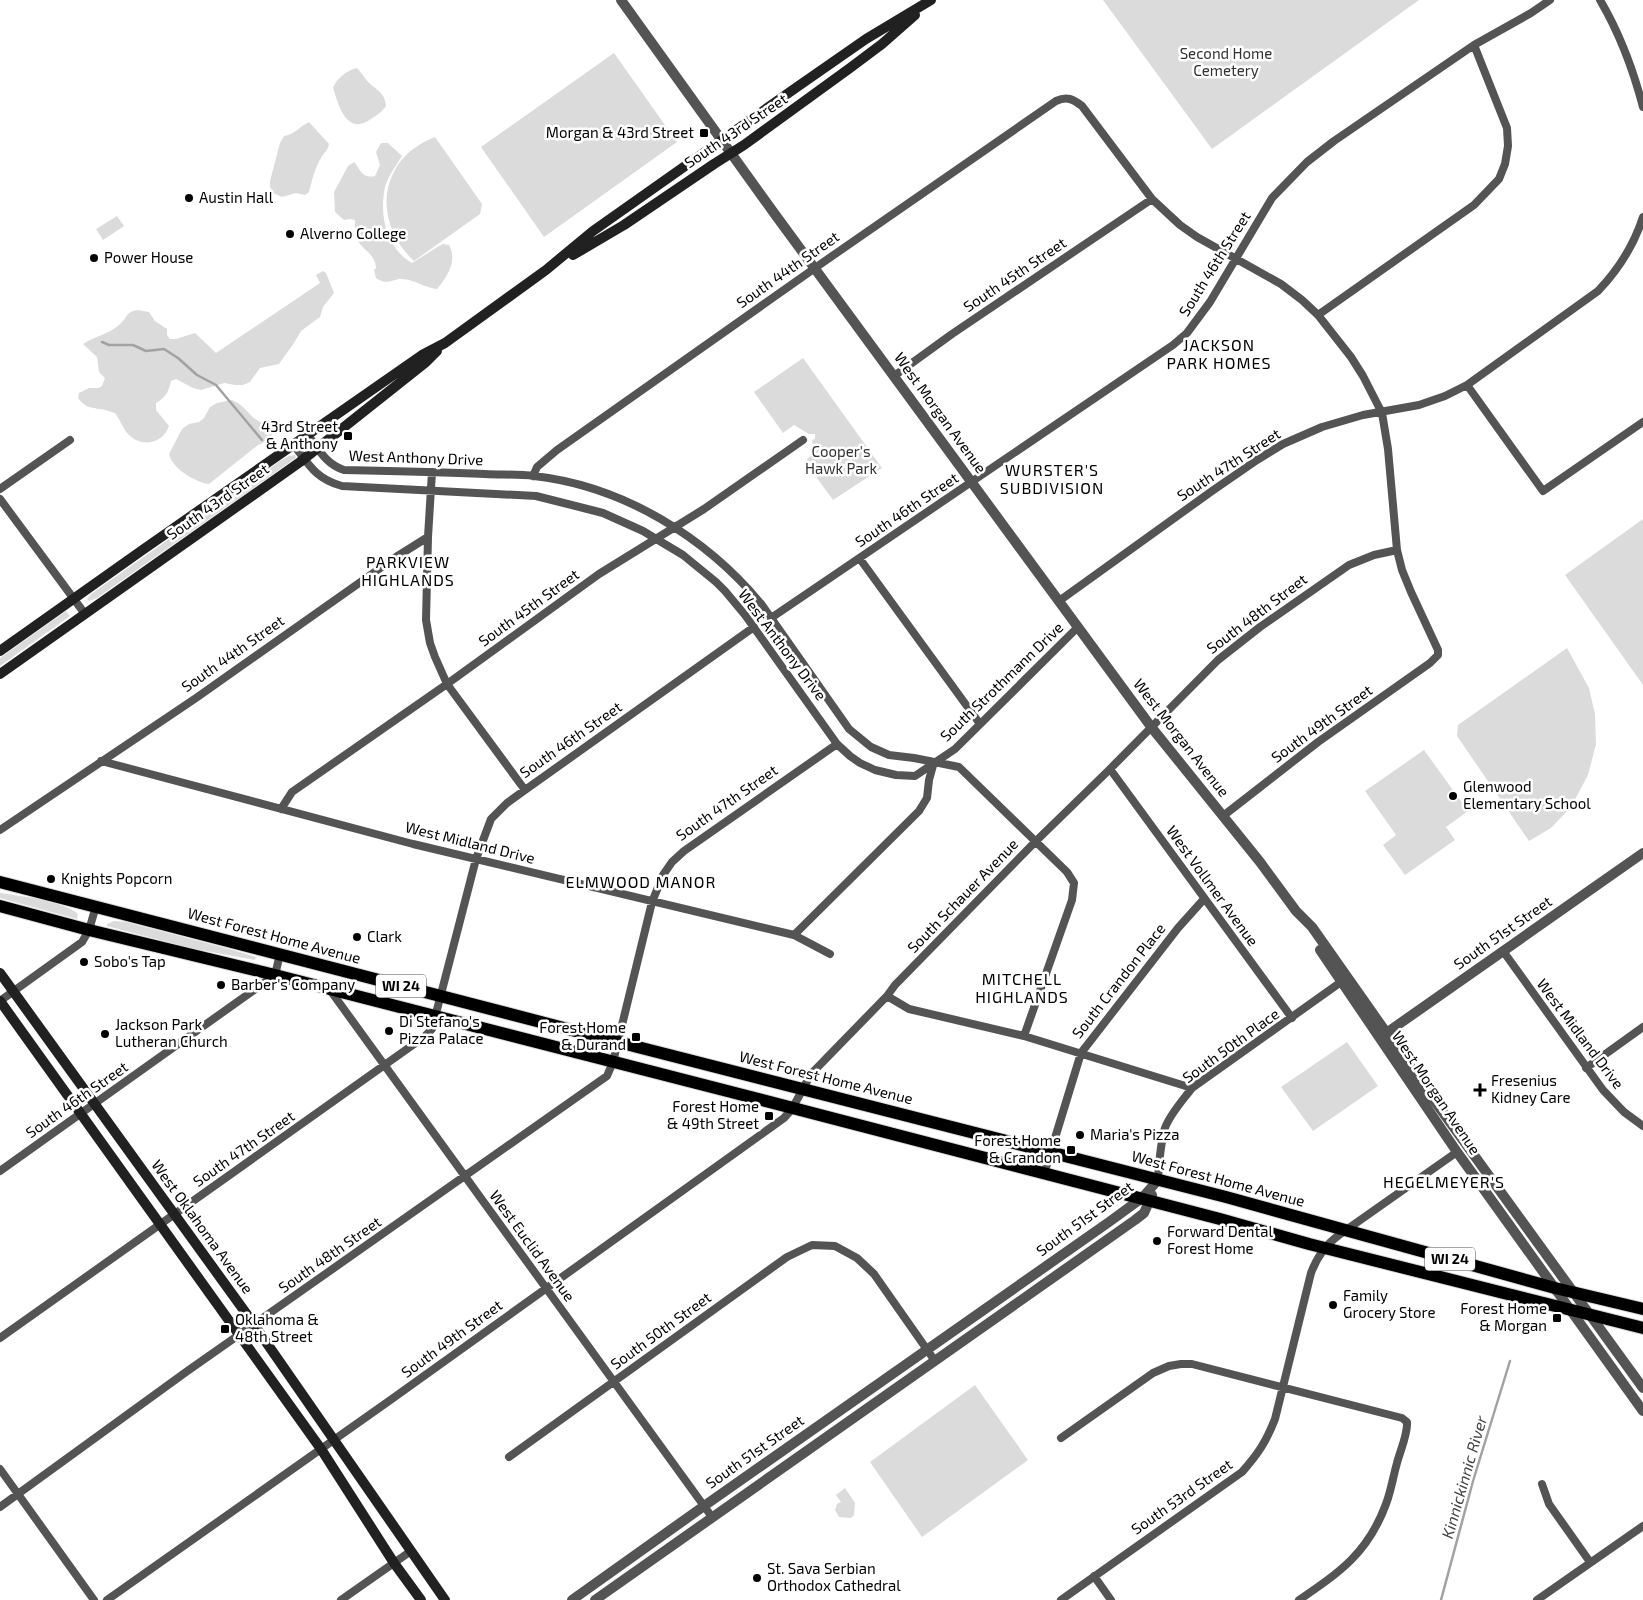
<svg xmlns="http://www.w3.org/2000/svg" width="1643" height="1600" font-family="'Exo 2',sans-serif">
<rect width="100%" height="100%" fill="#fff"/>
<path fill="#dbdbdb" d="M1103,0H1419L1212,149Z
M614,53L677,142L544,237L481,147Z
M357,68C361,72 364,77 367,81C376,90 385,92 386,106C382,112 377,115 371,119C347,136 339,107 333,88C336,79 347,70 357,68Z
M309,122L329,144C328,151 324,152 321,158C315,168 312,180 309,192L305,195L296,193L282,197L273,193L270,187V181L280,143L284,136C294,135 300,126 309,122Z
M435,137L482,204L480,214L414,261C371,221 379,158 435,137Z
M381,143H388L402,156C396,166 388,176 385,187C379,216 386,248 412,263L439,246L443,244L449,245C458,261 447,277 437,289C425,288 414,279 402,279C391,279 388,286 376,278L374,270L376,268C375,254 364,251 358,241C355,235 355,227 355,220L350,219L344,220L335,212L334,192L348,166L354,162C361,170 362,179 375,176L380,165L376,152Z
M117,216L124,226L103,240L96,229Z
M323,271L326,273L334,293L323,307L320,317L301,331L294,343L279,364L260,368L250,382L243,385H235L224,383L201,390L193,388L176,379L171,381C168,393 166,397 156,403V410L169,426C163,444 141,448 128,434C124,430 119,418 115,413C110,412 105,409 99,409C89,407 86,408 78,398L79,393L89,388H98L102,386L105,378L99,372L97,357L83,344C95,336 113,333 122,322C126,318 127,313 133,311C138,309 144,311 149,312L155,321L167,329V335L170,339H176L195,333L216,353L320,283L316,275Z
M803,358L882,468L833,500L817,478L807,459L814,453L812,440L815,439V434H809L794,425L783,433L754,392Z
M232,400C242,404 246,411 254,418C261,424 269,424 273,432C271,440 265,442 258,445L209,484C200,484 180,472 175,465C172,462 170,458 169,454L182,429L189,424L199,422L204,418L210,407L217,403Z
M295,455L296,458L97,598L89,601L87,599L91,594L280,461L289,456Z
M1643,519V685L1565,575Z
M66,611L70,616L0,666V658Z
M1567,648L1589,688L1595,714L1596,744L1588,775L1571,807L1551,828L1529,841L1457,736L1458,725Z
M1424,750L1468,811L1446,827L1455,840L1405,875L1383,845L1396,835L1365,791Z
M0,893C20,896 64,901 78,914L77,919L0,898Z
M114,921L126,922L233,950L256,957L255,960L190,948L107,926V924Z
M1347,1042L1378,1086L1313,1131L1281,1087Z
M975,1385L1028,1460L922,1537L870,1462Z
M845,1488L855,1503L854,1515L851,1518L839,1517L835,1510L837,1504L841,1502L836,1495Z"/>
<g fill="none" stroke-linecap="round" stroke-linejoin="round">
<path stroke="#a2a2a2" stroke-width="2.5" d="M102,342L109,345H133L146,351L164,349L178,358L197,375L216,385L262,440
M1441,1600L1473,1481L1510,1361"/>
<defs>
<path id="primary" d="M0,882L618,1042L1226,1197L1555,1288L1643,1309
M0,906L89,930L275,975L739,1094L1220,1219L1309,1244L1643,1328"/>
</defs>
<use href="#primary" stroke="#dbdbdb" stroke-width="14"/>
<path stroke="#545454" stroke-width="8" d="M1600,0C1620,34 1633,69 1643,107
M1318,315L1474,205L1499,179L1505,164L1508,146L1507,128L1474,45
M894,376L952,334L1152,199
M1467,385L1543,491L1643,422
M308,435C319,450 326,464 344,470C391,471 438,472 485,474C501,475 518,474 534,476C623,486 706,537 762,605L849,729L871,747L889,755L914,758L959,767L1067,872L1074,883L1072,900L1024,1036
M294,445C309,465 316,479 342,486L536,496L603,513L643,531L683,555L716,582L725,591L745,615L837,744L850,756L860,763L875,770L896,775L915,776L955,749L1078,627
M533,476L537,467L557,450L825,261L1056,101C1067,96 1073,99 1082,106L1152,199L1180,225L1197,237L1281,284L1302,300L1318,315L1351,357L1363,376L1382,413L1388,449L1397,550L1402,570L1411,592L1438,650V655L1430,663L1318,742L1223,816
M0,489L70,440
M0,499L85,614
M428,537L426,620L430,643L435,657L447,684L525,790
M860,559L980,724
M1059,601L1212,491L1257,460L1283,444L1322,427L1363,415L1419,405L1445,396L1467,385L1598,291C1619,269 1634,245 1643,217
M771,618L1173,345L1187,333L1210,302L1272,198L1307,162L1334,141L1474,45L1531,13L1550,0
M101,761L413,844L794,935L830,954
M1110,769L1292,1018
M281,809L292,792L447,684L599,574L704,509L803,440
M0,830L196,698L396,557L428,537L432,472
M794,935L919,811L927,798L929,780L934,762
M1503,951L1603,1090L1624,1112L1643,1126
M330,990L712,1517
M887,996L909,1009L1024,1036L1192,1088
M0,1001L82,942L89,930L96,906
M1586,1068L1643,1027
M0,1171L275,975L280,954
M1044,1174L1081,1053L1178,928L1204,899
M1158,1180C1159,1163 1160,1145 1165,1128C1170,1114 1183,1100 1192,1088L1341,982
M0,1338L424,1037L432,1029L476,859L491,819L507,803L525,790L754,627
M1061,1438L1153,1373L1169,1366L1181,1364H1192L1402,1418L1407,1422C1408,1434 1400,1451 1397,1463C1393,1477 1391,1491 1386,1504C1368,1553 1340,1572 1299,1600
M509,1457L787,1257L812,1245L835,1246L857,1258L874,1274L935,1361
M0,1469L94,1600
M1542,1484L1549,1504L1590,1562
M0,1507L186,1372L607,1076L613,1062L652,902L663,875L672,862L684,851L837,744
M1094,1576L1111,1600
M107,1600L389,1401L784,1118L792,1109L811,1074L887,996L895,985L1035,842L1110,769L1218,660L1260,627L1349,565L1374,555L1397,550
M341,1600L411,1551
M1061,1600L1242,1472C1258,1454 1266,1442 1275,1419L1311,1273C1317,1257 1325,1245 1339,1235L1457,1152
M1537,1600L1643,1526"/>
<path stroke="#545454" stroke-width="10" d="M621,0L774,213L1152,728L1260,862L1296,911L1312,927L1431,1096L1643,1388
M1320,950L1457,1152L1643,1411
M1382,1036L1643,853
M572,1600L704,1506L1109,1222L1142,1198L1158,1180
M595,1600L1135,1220L1144,1213L1152,1195"/>
<path stroke="#212121" stroke-width="10" d="M573,255L624,225L714,164L744,145L850,68L882,44L915,15
M0,651L141,551L422,355L445,343L546,270L593,231L797,87L866,39L931,0
M0,674L300,462L426,362L437,351
M0,973L248,1316L445,1600
M0,1001L321,1449L394,1563L421,1600"/>
<use href="#primary" stroke="#000" stroke-width="12"/>
</g>
<g fill="#000" stroke="#fff" stroke-width="2">
<rect x="699" y="128" width="10" height="10" rx="2.5"/>
<circle cx="189" cy="198" r="5"/>
<circle cx="290" cy="234" r="5"/>
<circle cx="94" cy="258" r="5"/>
<rect x="343" y="431" width="10" height="10" rx="2.5"/>
<circle cx="1453" cy="796" r="5"/>
<circle cx="51" cy="879" r="5"/>
<circle cx="357" cy="937" r="5"/>
<circle cx="84" cy="962" r="5"/>
<circle cx="221" cy="985" r="5"/>
<circle cx="389" cy="1031" r="5"/>
<circle cx="105" cy="1034" r="5"/>
<rect x="631" y="1032" width="10" height="10" rx="2.5"/>
<path d="M1477.5 1082.5h5v5h5v5h-5v5h-5v-5h-5v-5h5z"/>
<rect x="764" y="1111" width="10" height="10" rx="2.5"/>
<circle cx="1080" cy="1135" r="5"/>
<rect x="1066" y="1145" width="10" height="10" rx="2.5"/>
<circle cx="1157" cy="1241" r="5"/>
<circle cx="1333" cy="1305" r="5"/>
<rect x="1552" y="1313" width="10" height="10" rx="2.5"/>
<rect x="220" y="1324" width="10" height="10" rx="2.5"/>
<circle cx="757" cy="1578" r="5"/>
</g>
<g text-anchor="middle" stroke-width="5" stroke-linejoin="round" paint-order="stroke">
<g fill="#fff" stroke="#4c4c4c" stroke-width="1">
<rect x="376" y="974.5" width="50" height="23" rx="4"/>
<rect x="1425" y="1247.5" width="50" height="23" rx="4"/>
</g>
<g font-size="14" font-weight="bold" fill="#000">
<text x="401" y="991">WI 24</text>
<text x="1450" y="1264">WI 24</text>
</g>
<g font-size="15" fill="#323232" stroke="#fff">
<text x="1226" y="59">Second Home<tspan x="1226" dy="17">Cemetery</tspan></text>
<text x="841" y="457">Cooper's<tspan x="841" dy="17">Hawk Park</tspan></text>
</g>
<g font-size="15" fill="#000" stroke="#fff">
<text transform="translate(736 131) rotate(-34)" y="5">South 43rd Street</text>
<text transform="translate(1215 264) rotate(-58)" y="5">South 46th Street</text>
<text transform="translate(788 270) rotate(-35)" y="5">South 44th Street</text>
<text transform="translate(1015 275) rotate(-34)" y="5">South 45th Street</text>
<text transform="translate(940 413) rotate(54)" y="5">West Morgan Avenue</text>
<text transform="translate(416 458) rotate(2)" y="5">West Anthony Drive</text>
<text transform="translate(1229 465) rotate(-33)" y="5">South 47th Street</text>
<text transform="translate(218 502) rotate(-35)" y="5">South 43rd Street</text>
<text transform="translate(907 510) rotate(-34)" y="5">South 46th Street</text>
<text transform="translate(529 608) rotate(-36)" y="5">South 45th Street</text>
<text transform="translate(1257 614) rotate(-37)" y="5">South 48th Street</text>
<text transform="translate(782 645) rotate(53)" y="5">West Anthony Drive</text>
<text transform="translate(233 654) rotate(-35)" y="5">South 44th Street</text>
<text transform="translate(1002 682) rotate(-44)" y="5">South Strothmann Drive</text>
<text transform="translate(1322 724) rotate(-36)" y="5">South 49th Street</text>
<text transform="translate(1181 738) rotate(52)" y="5">West Morgan Avenue</text>
<text transform="translate(571 740) rotate(-35)" y="5">South 46th Street</text>
<text transform="translate(727 803) rotate(-35)" y="5">South 47th Street</text>
<text transform="translate(470 843) rotate(14)" y="5">West Midland Drive</text>
<text transform="translate(1212 886) rotate(54)" y="5">West Vollmer Avenue</text>
<text transform="translate(963 896) rotate(-46)" y="5">South Schauer Avenue</text>
<text transform="translate(1503 933) rotate(-35)" y="5">South 51st Street</text>
<text transform="translate(274 936) rotate(15)" y="5">West Forest Home Avenue</text>
<text transform="translate(1119 981) rotate(-52)" y="5">South Crandon Place</text>
<text transform="translate(1580 1034) rotate(53)" y="5">West Midland Drive</text>
<text transform="translate(1231 1046) rotate(-36)" y="5">South 50th Place</text>
<text transform="translate(826 1078) rotate(14)" y="5">West Forest Home Avenue</text>
<text transform="translate(1436 1093) rotate(56)" y="5">West Morgan Avenue</text>
<text transform="translate(77 1100) rotate(-35)" y="5">South 46th Street</text>
<text transform="translate(244 1149) rotate(-35)" y="5">South 47th Street</text>
<text transform="translate(1218 1179) rotate(15)" y="5">West Forest Home Avenue</text>
<text transform="translate(1085 1219) rotate(-36)" y="5">South 51st Street</text>
<text transform="translate(202 1227) rotate(54)" y="5">West Oklahoma Avenue</text>
<text transform="translate(532 1246) rotate(54)" y="5">West Euclid Avenue</text>
<text transform="translate(330 1255) rotate(-35)" y="5">South 48th Street</text>
<text transform="translate(661 1331) rotate(-36)" y="5">South 50th Street</text>
<text transform="translate(452 1339) rotate(-36)" y="5">South 49th Street</text>
<text transform="translate(755 1452) rotate(-35)" y="5">South 51st Street</text>
<text transform="translate(1182 1497) rotate(-35)" y="5">South 53rd Street</text>
</g>
<g font-size="15" fill="#000" stroke="#fff" text-anchor="start">
<text x="694" y="138" text-anchor="end">Morgan &amp; 43rd Street</text>
<text x="199" y="203">Austin Hall</text>
<text x="300" y="239">Alverno College</text>
<text x="104" y="263">Power House</text>
<text x="338" y="432" text-anchor="end">43rd Street<tspan x="338" dy="17">&amp; Anthony</tspan></text>
<text x="1463" y="792">Glenwood<tspan x="1463" dy="17">Elementary School</tspan></text>
<text x="61" y="884">Knights Popcorn</text>
<text x="367" y="942">Clark</text>
<text x="94" y="967">Sobo's Tap</text>
<text x="231" y="990">Barber's Company</text>
<text x="399" y="1027">Di Stefano's<tspan x="399" dy="17">Pizza Palace</tspan></text>
<text x="115" y="1030">Jackson Park<tspan x="115" dy="17">Lutheran Church</tspan></text>
<text x="626" y="1033" text-anchor="end">Forest Home<tspan x="626" dy="17">&amp; Durand</tspan></text>
<text x="1491" y="1086">Fresenius<tspan x="1491" dy="17">Kidney Care</tspan></text>
<text x="759" y="1112" text-anchor="end">Forest Home<tspan x="759" dy="17">&amp; 49th Street</tspan></text>
<text x="1090" y="1140">Maria's Pizza</text>
<text x="1061" y="1146" text-anchor="end">Forest Home<tspan x="1061" dy="17">&amp; Crandon</tspan></text>
<text x="1167" y="1237">Forward Dental<tspan x="1167" dy="17">Forest Home</tspan></text>
<text x="1343" y="1301">Family<tspan x="1343" dy="17">Grocery Store</tspan></text>
<text x="1547" y="1314" text-anchor="end">Forest Home<tspan x="1547" dy="17">&amp; Morgan</tspan></text>
<text x="235" y="1325">Oklahoma &amp;<tspan x="235" dy="17">48th Street</tspan></text>
<text x="767" y="1574">St. Sava Serbian<tspan x="767" dy="17">Orthodox Cathedral</tspan></text>
</g>
<g font-size="16" letter-spacing="1" fill="#000" stroke="#fff">
<text x="1219" y="351">JACKSON<tspan x="1219" dy="18">PARK HOMES</tspan></text>
<text x="1052" y="476">WURSTER'S<tspan x="1052" dy="18">SUBDIVISION</tspan></text>
<text x="408" y="568">PARKVIEW<tspan x="408" dy="18">HIGHLANDS</tspan></text>
<text x="641" y="888">ELMWOOD MANOR</text>
<text x="1022" y="985">MITCHELL<tspan x="1022" dy="18">HIGHLANDS</tspan></text>
<text x="1444" y="1188">HEGELMEYER'S</text>
</g>
<g font-size="16" font-style="italic" fill="#434343" stroke="#fff">
<text transform="translate(1464 1477) rotate(-74)" y="6">Kinnickinnic River</text>
</g>
</g>
</svg>
